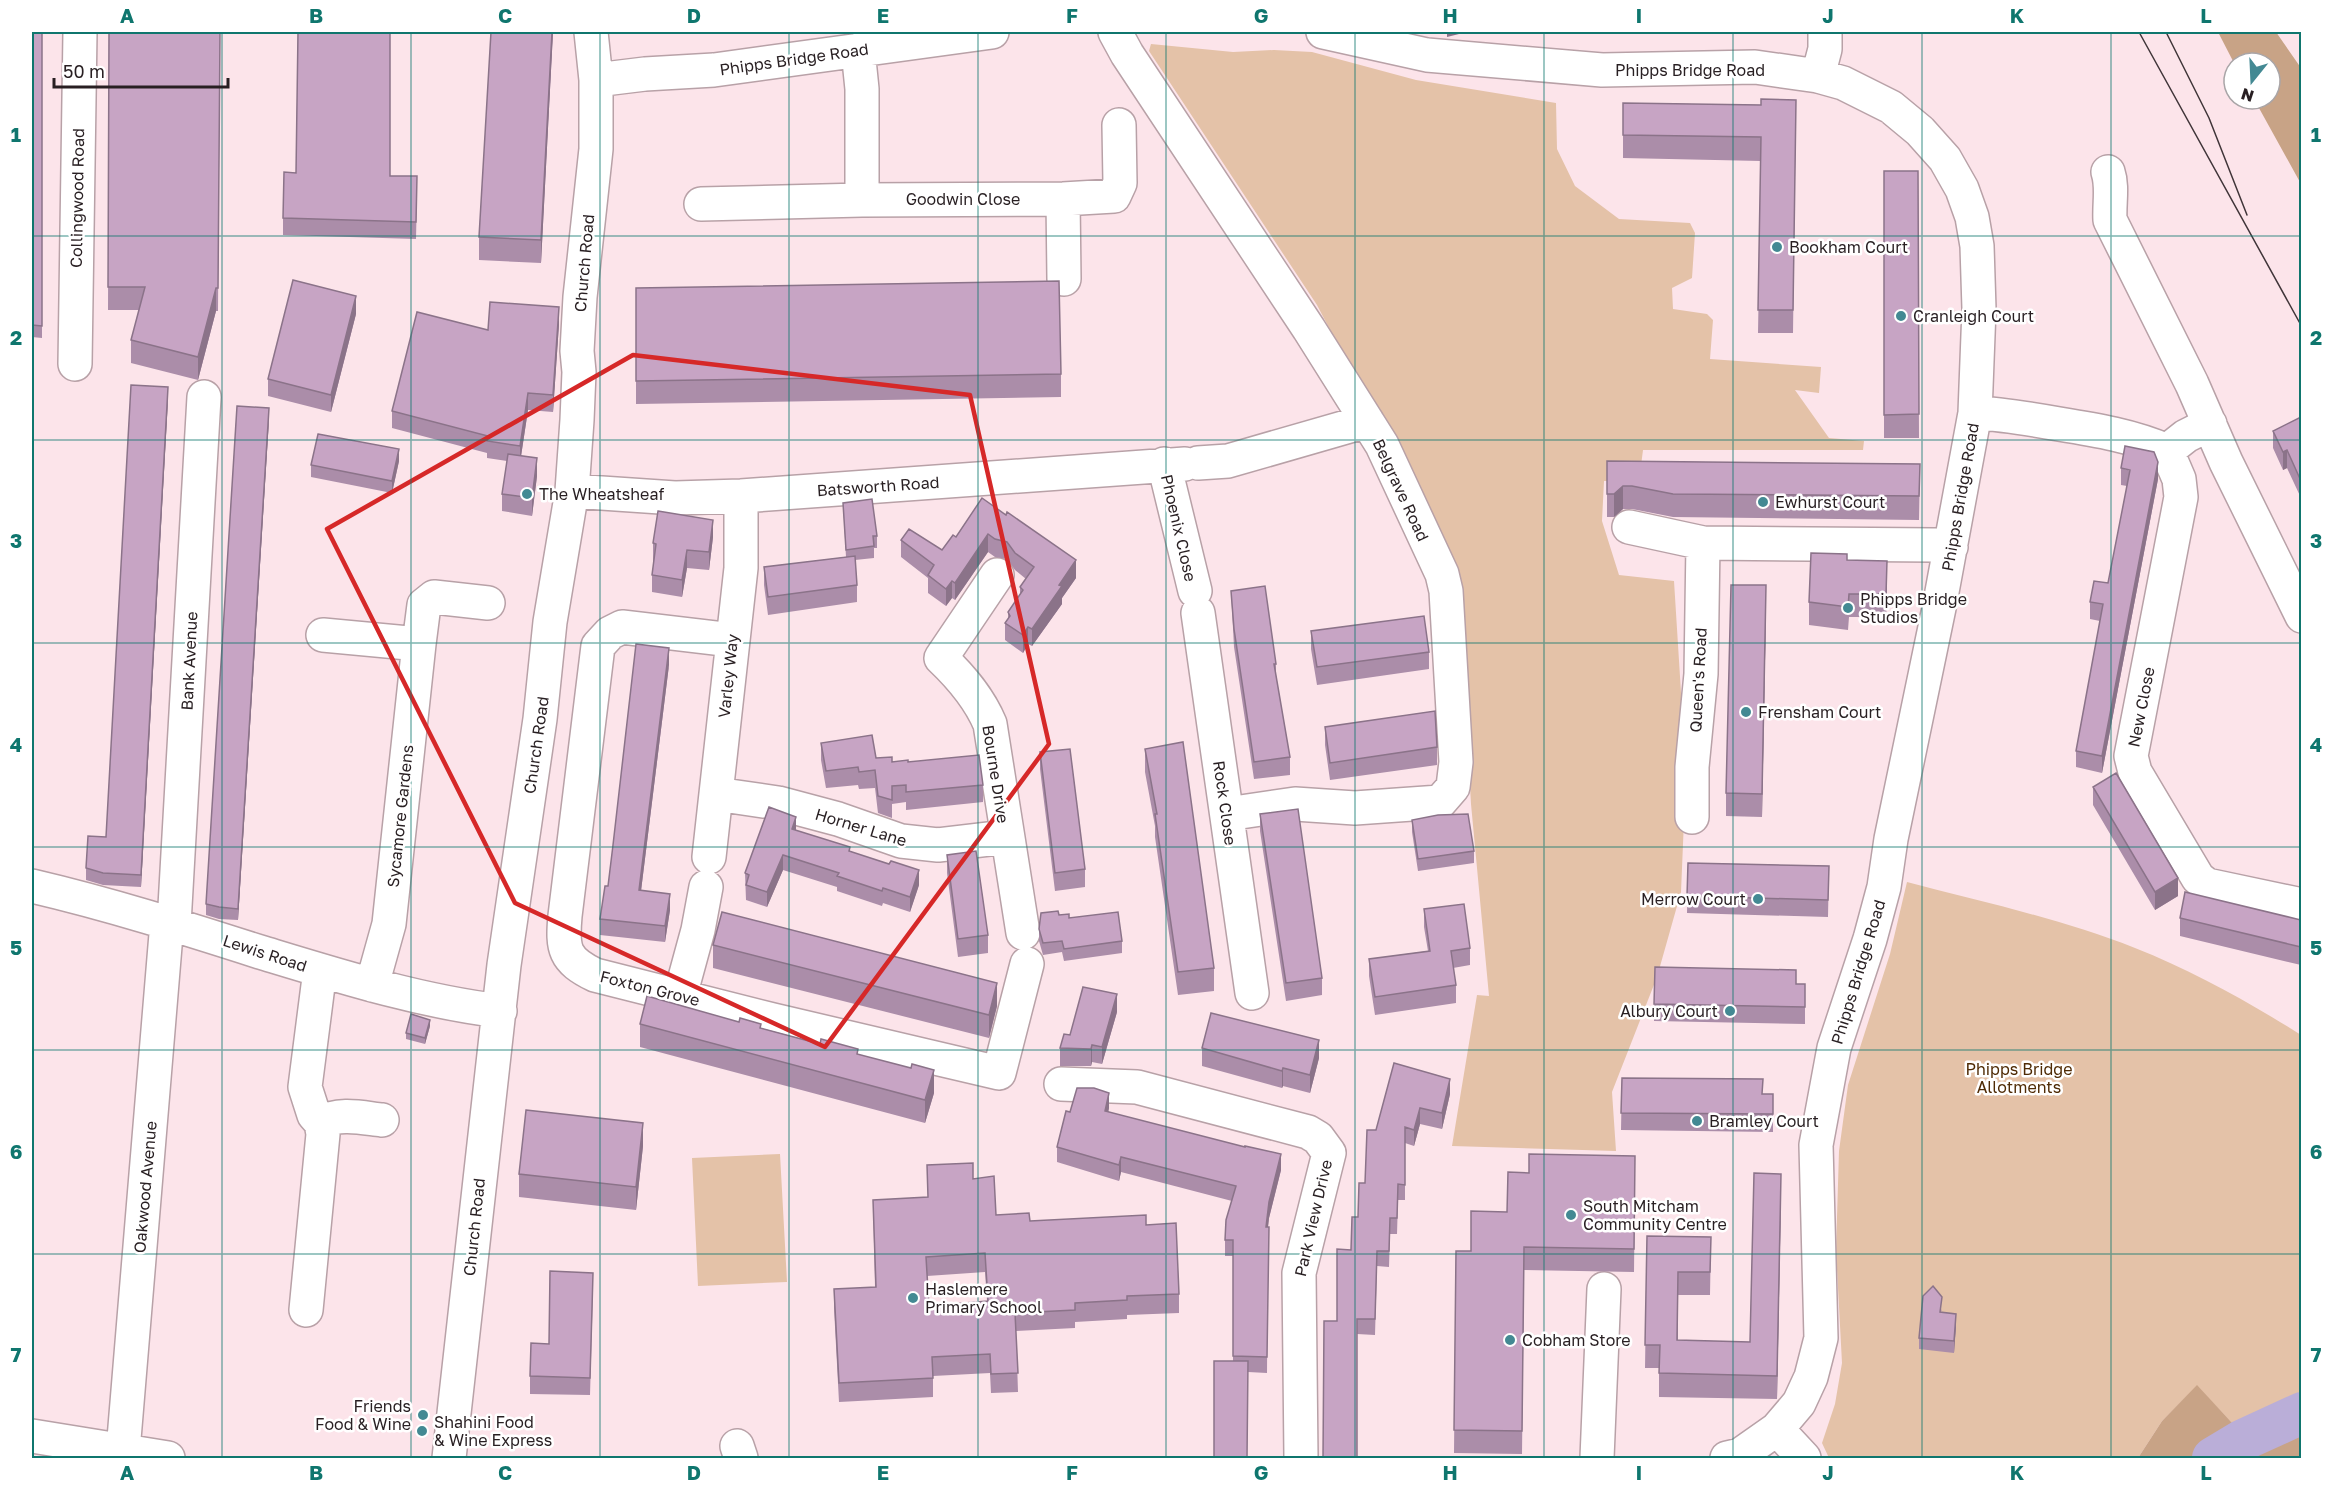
<svg xmlns="http://www.w3.org/2000/svg" width="2333" height="1490" font-family="'Golos Text',sans-serif">
<rect width="100%" height="100%" fill="#fce4ea"/>
<path fill="#e4c2a8" d="M1151,44L1233,52L1274,50L1312,52L1416,80L1556,103L1557,149L1575,186L1619,219L1690,223L1695,233L1692,278L1672,288L1673,309L1707,314L1713,320L1710,359L1821,367L1819,393L1795,390L1829,438L1864,441L1863,450H1643L1639,481H1604L1602,521L1619,575L1674,581L1686,772L1681,892L1657,977L1612,1092L1616,1151L1452,1146L1477,995L1489,996L1471,804L1458,574L1317,305L1149,51Z
M1907,882C1983,902 2062,919 2135,948C2193,971 2249,1002 2301,1035V1394L2234,1425L2197,1386L2162,1421L2138,1458H1829L1822,1443L1835,1404L1842,1363L1836,1250L1839,1151L1848,1085L1890,954Z
M780,1154L787,1282L698,1286L692,1158Z"/>
<path fill="#c8a386" d="M2218,32H2276L2301,68V184L2254,99H2270V63H2234Z
M2197,1385L2234,1425L2225,1429L2201,1458H2138L2162,1421Z
M2301,1431V1458H2244Z"/>
<g fill="none" stroke-linecap="round" stroke-linejoin="round">
<path stroke="#baaed8" stroke-width="42" d="M2213,1458L2243,1440L2302,1413"/>
<defs>
<path id="minor" d="M1115,32L1127,54L1309,329L1382,445L1442,574L1446,591L1456,762L1453,787L1440,802L1355,808L1295,804L1227,814
M1323,32L1427,55L1602,70L1755,67L1818,76L1843,83L1891,107L1920,131L1945,159L1962,189L1972,217L1977,246L1979,309L1975,413L1939,608L1891,839L1884,887L1870,939L1834,1048L1816,1145L1821,1338L1811,1377L1799,1403L1777,1429L1740,1455L1727,1458
M1818,76L1825,49V32
M596,80L645,74L714,70L992,32
M2108,172C2113,187 2109,203 2110,220L2192,384L2226,462L2302,616
M1063,199L1064,279
M862,200L1063,199L1114,196L1120,183L1119,125
M701,204L862,200V89L858,50
M75,364L80,32
M1975,413C2003,414 2031,419 2059,424C2096,430 2133,436 2167,451L2186,436L2210,424
M2167,451L2179,479L2181,497L2131,756L2135,772L2198,878L2207,885L2302,905
M1198,463L1228,461L1367,421
M1164,464L1195,591
M572,491L675,498L741,496L1185,464
M1629,527L1703,543L1934,545L1951,547
M997,575L941,658C962,678 979,698 990,724L1023,933
M1198,613L1252,993
M323,635L419,644L389,924L372,985
M732,640L622,627L610,633L598,646L565,916C562,949 564,960 595,975L773,1020L999,1073L1027,964
M419,644L424,605L434,597L488,603
M716,794L778,803L838,819L901,841L938,845L1006,837
M1692,817V767L1701,674L1703,543
M709,857L741,568V496
M32,886C109,904 185,928 260,952C339,976 418,1001 500,1011
M174,924L204,397
M680,996L698,930L706,887
M1061,1084L1137,1087L1308,1132L1318,1138L1329,1153L1299,1273L1301,1458
M321,1123C339,1112 363,1118 382,1120
M306,1310L323,1134L321,1123L314,1115L305,1087L320,970
M1777,1429L1804,1458
M32,1436L168,1458
M737,1446L741,1458
M123,1451L167,922
M449,1458L504,965L540,719L550,622L572,491L577,420L579,372L577,351L580,297L596,149V80L591,32
M1597,1458L1604,1289"/>
</defs>
<use href="#minor" stroke="#b8a1a7" stroke-width="36"/>
<use href="#minor" stroke="#fff" stroke-width="33"/>
<path stroke="#403539" stroke-width="1.5" d="M2139,32L2302,327
M2166,32L2209,118L2247,215"/>
</g>
<path fill="#ab8da9" fill-rule="evenodd" d="M32,32H42V338L32,337Z
M109,32H220L218,311H216L198,380L131,363V340L139,310H108Z
M295,32H426H390V176L417,194L416,239L283,235V218L296,173L298,32Z
M553,32L541,263L479,260V237Z
M1796,100L1793,333H1758L1761,161L1623,158V103L1761,105Z
M1884,171H1918L1919,438H1884Z
M636,288L1061,374V397L636,404Z
M356,314L331,412L268,396V379Z
M559,324L553,412L528,410L521,456L537,476L532,516L502,511V494L507,461L487,458V453L392,428V411L488,330Z
M168,399L141,887L103,885L86,880V868L106,837Z
M2301,417V498L2287,468L2283,470L2273,448V431Z
M269,419L238,920L219,919L206,915V904Z
M399,461L392,493L311,477V465Z
M1607,461L1920,464L1919,520L1673,517L1632,509H1623L1614,517H1607Z
M2121,468L2158,479L2102,773L2076,767V751L2100,621L2090,619V602L2108,583L2127,486L2121,485Z
M982,498L1076,578L1062,598V604L1032,646L1028,644L1023,653L1005,640V623L1008,619V612L1020,594V587L1026,579L1015,570L1007,559L995,557L988,552L955,600L952,598L946,606L928,593V578L901,557V540L942,550L956,537Z
M843,503L877,536V548H874V558L855,560L857,585V602L768,615L764,585V567L846,557Z
M713,537L709,570L687,568L682,597L652,592V575L654,561H653V543Z
M1847,560L1887,584L1886,617H1849L1848,630L1809,625V602Z
M1231,591L1276,664V675L1290,757V775L1254,779L1234,647Z
M1766,609L1762,817L1726,816V793Z
M1311,631L1429,652V669L1317,685L1311,649Z
M669,665L641,891L670,910L665,942L600,935V919L608,886Z
M1325,727L1437,747V765L1330,780L1325,745Z
M821,743L892,762H908L983,785V802L906,810V802L892,804V818L878,813L875,788L859,789L858,785L826,788L821,760Z
M1145,749L1214,968V991L1178,995L1155,837V826L1145,772Z
M1040,752L1085,869V887L1055,891L1040,769Z
M2093,787L2178,896L2155,910L2093,805Z
M1260,814L1322,978V995L1286,1001L1260,831Z
M1412,820L1474,851V863L1418,871L1412,832Z
M796,831L850,851L919,885L910,912L883,903L882,906L837,891V887L783,870L767,907L746,900L745,873Z
M947,855L988,935V953L958,957L947,873Z
M1688,863L1829,866L1828,917L1687,913Z
M1424,909L1470,948V965L1453,968L1456,985V1003L1375,1015L1369,976V959L1428,951L1424,927Z
M1059,915L1069,918L1122,941V953L1064,961L1062,952L1043,955L1039,941V929Z
M2180,918L2301,920V965L2180,936Z
M713,945L997,1006L989,1038L713,968Z
M1655,967L1796,984H1805V1024L1654,1021Z
M1117,1012L1102,1064L1092,1062L1091,1066H1060V1048L1070,1035Z
M640,1024L761,1028L858,1054L934,1093L925,1123L640,1047Z
M430,1026L425,1044L406,1039V1033Z
M1202,1048L1319,1058L1310,1093L1283,1086L1282,1088L1202,1066Z
M1394,1063L1450,1094L1442,1129L1420,1124L1414,1146L1405,1143V1200H1398L1397,1234H1390L1389,1267L1377,1266L1375,1335L1357,1334L1337,1321L1351,1250L1376,1130Z
M1622,1078L1763,1094H1773V1132L1621,1130Z
M1109,1108L1108,1112L1281,1170L1269,1218L1268,1227L1267,1373L1248,1372L1233,1361V1256H1225V1240L1232,1201L1121,1172L1119,1181L1057,1162V1147L1070,1112Z
M643,1146L636,1210L519,1197V1174Z
M927,1165L973,1179L996,1215L1030,1221L1146,1225L1179,1294V1313L1127,1315V1319L1075,1322V1328L1016,1331L1018,1392L991,1393L990,1373L933,1376V1397L839,1402L834,1308V1289L875,1287L873,1200L928,1197ZM985,1272L987,1301L929,1306L927,1276Z
M1635,1179L1634,1272L1524,1270L1522,1454L1454,1453L1456,1251H1471L1507,1212Z
M1781,1197L1777,1399L1659,1397V1368H1645L1647,1236L1711,1237L1710,1295H1678V1341L1750,1342Z
M593,1290L590,1395L530,1394V1376L549,1344Z
M1942,1309L1941,1312L1956,1325L1954,1353L1919,1349V1338Z"/>
<path fill="#8b7389" d="M552,32H553L541,263V240Z
M1447,32H1467L1447,37Z
M216,288V311L198,380V357Z
M356,296V314L331,412V395Z
M559,307V324L553,412V395Z
M168,387V399L141,887V875Z
M528,393V410L520,463V446Z
M269,408V419L238,920V909Z
M399,449V461L392,493V481Z
M2287,450V468L2283,470V452Z
M537,458V476L532,516V498Z
M2158,462V479L2102,773V756Z
M1623,486V509L1614,517V494Z
M713,520V537L709,570V552Z
M988,534V552L955,600V583Z
M687,550V568L682,597V580Z
M1076,560V578L1062,598V604L1032,646V629L1059,585Z
M1887,561V584L1886,617V594Z
M952,581V598L946,606V589Z
M1766,585V609L1762,817V794Z
M1028,627V644L1023,653V635Z
M669,648V665L639,907V890Z
M796,817V832L792,829Z
M783,855V870L767,907V892Z
M919,870V885L910,912V897Z
M2178,878V896L2155,910V892Z
M670,894V910L665,942V926Z
M997,983V1006L989,1038V1015Z
M1117,994V1012L1102,1064V1047Z
M430,1020V1026L425,1044V1038Z
M1319,1040V1058L1310,1093V1075Z
M1092,1045V1062L1091,1066V1049Z
M1283,1068V1086L1282,1088V1071Z
M934,1070V1093L925,1123V1100Z
M1450,1079V1094L1442,1129V1113Z
M1109,1093V1108L1105,1127V1111Z
M1420,1108V1124L1414,1146V1130Z
M643,1123V1146L636,1210V1187Z
M1281,1154V1170L1269,1218L1266,1243V1227L1269,1202Z
M1121,1157V1172L1119,1181V1165Z
M1781,1174V1197L1777,1399V1376Z
M1956,1314V1325L1954,1353V1341Z"/>
<path fill="#c7a4c4" stroke="#8b7389" stroke-width="1.5" fill-rule="evenodd" d="M32,32H42V326L32,325Z
M109,32H220L218,288H216L198,357L131,340L145,287H108Z
M298,32H390V176H417L416,222L283,218L284,172L296,173Z
M491,32H552L541,240L479,237Z
M1761,99L1796,100L1793,310H1758L1761,137L1623,135V103L1761,105Z
M1884,171H1918L1919,414L1884,415Z
M293,280L356,296L331,395L268,379Z
M1059,281L1061,374L636,381V288Z
M490,302L559,307L553,395L528,393L520,446L487,441L488,436L392,411L417,312L488,330Z
M131,385L168,387L141,875L103,873L86,868L88,836L106,837Z
M237,406L269,408L238,909L219,907L206,904Z
M2301,417V481L2287,450L2283,452L2273,431Z
M318,434L399,449L392,481L311,465Z
M2125,446L2154,452L2158,462L2102,756L2076,751L2103,604L2090,602L2094,581L2108,583L2130,470L2121,468Z
M508,454L537,458L532,498L502,494Z
M1607,461L1920,464L1919,496L1673,494L1632,486H1623L1614,494H1607Z
M982,498L1006,515L1007,512L1076,560L1059,585L1062,586L1032,629L1028,627L1023,635L1005,623L1010,616L1008,612L1023,590L1020,587L1034,567L1015,553L1007,542L995,539L988,534L955,583L952,581L946,589L928,575L934,565L901,540L909,529L942,550L953,535L956,537Z
M872,499L877,536H873L874,546L846,550L843,503Z
M658,511L713,520L709,552L687,550L682,580L652,575L656,544L653,543Z
M1811,553L1847,554V560L1887,561L1886,594H1849L1848,607L1809,602Z
M855,556L857,585L768,597L764,567Z
M1731,585H1766L1762,794L1726,793Z
M1265,586L1276,664H1274L1290,757L1254,762L1234,629L1231,591Z
M1424,616L1429,652L1317,667L1311,631Z
M636,644L669,648L639,890L670,894L665,926L600,919L605,886H608L613,845Z
M1435,711L1437,747L1330,763L1325,727Z
M872,735L876,758L892,757V762L908,760V762L979,755L983,785L906,792V785L892,786V800L878,796L875,770L859,772L858,767L826,771L821,743Z
M1183,742L1214,968L1178,972L1155,814H1157L1145,749Z
M1070,749L1085,869L1055,873L1040,752Z
M2116,773L2178,878L2155,892L2093,787Z
M769,807L796,817L792,829L850,847L849,851L889,864L891,861L919,870L910,897L883,888L882,891L837,876L839,873L783,855L767,892L746,885L749,875L745,873Z
M1298,809L1322,978L1286,983L1260,814Z
M1468,814L1474,851L1418,859L1412,820L1438,815Z
M976,851L988,935L958,939L947,855Z
M1688,863L1829,866L1828,900L1687,896Z
M2185,892L2301,920V947L2180,918Z
M1464,904L1470,948L1451,951L1456,985L1375,997L1369,959L1430,951L1424,909Z
M1058,911L1059,915L1069,914V918L1118,912L1122,941L1064,949L1062,941L1043,943L1039,929L1041,913Z
M722,912L997,983L989,1015L713,945Z
M1655,967L1796,970V984H1805V1007L1654,1004Z
M1083,987L1117,994L1102,1047L1092,1045L1091,1049L1060,1048L1064,1034L1070,1035Z
M647,996L739,1022L740,1018L761,1024L760,1028L820,1044L821,1039L858,1049L857,1054L911,1068L912,1064L934,1070L925,1100L640,1024Z
M1211,1013L1319,1040L1310,1075L1283,1068L1282,1071L1202,1048Z
M411,1014L430,1020L425,1038L406,1033Z
M1394,1063L1450,1079L1442,1113L1420,1108L1414,1130L1405,1127V1185L1398,1184L1397,1218H1390L1389,1251H1377L1375,1319H1357V1458H1323L1324,1321H1337V1249L1351,1250L1352,1217H1358L1359,1183H1365L1367,1130H1376Z
M1622,1078L1763,1079L1762,1094H1773V1114L1621,1113Z
M1077,1088H1094L1109,1093L1105,1111L1245,1147V1146L1281,1154L1269,1202L1266,1227H1269L1267,1357L1233,1356V1240H1225L1226,1220L1236,1186L1121,1157L1119,1165L1057,1147L1066,1111L1070,1112Z
M526,1110L643,1123L636,1187L519,1174Z
M1529,1154L1635,1156L1634,1249L1524,1247L1522,1431L1454,1430L1456,1251H1471V1211L1507,1212L1508,1172L1529,1173Z
M973,1163V1179L994,1176L996,1215L1029,1213L1030,1221L1146,1215V1225L1176,1223L1179,1294L1127,1296V1300L1075,1303V1310L1015,1313L1018,1373L991,1374L990,1354L932,1357L933,1378L839,1383L834,1289L876,1287L873,1200L928,1197L927,1165ZM985,1253L988,1301L929,1306L926,1257Z
M1754,1173L1781,1174L1777,1376L1659,1373L1660,1345H1645L1647,1236L1711,1237L1710,1272H1678L1677,1340L1750,1342Z
M550,1271L593,1273L590,1378L530,1376L531,1343L549,1344Z
M1933,1286L1942,1297L1940,1312L1956,1314L1954,1341L1919,1338L1923,1296Z
M1214,1361H1248L1247,1458H1214Z"/>
<path fill="none" stroke="#d62828" stroke-width="4.5" stroke-linejoin="round" d="M633,355L970,395L1049,744L825,1047L515,903L327,529Z"/>
<path fill="none" stroke="#0f766e" stroke-width="1.5" stroke-opacity="0.55" d="M222,32V1458M411,32V1458M600,32V1458M789,32V1458M978,32V1458M1166,32V1458M1355,32V1458M1544,32V1458M1733,32V1458M1922,32V1458M2111,32V1458M32,236H2302M32,440H2302M32,643H2302M32,847H2302M32,1050H2302M32,1254H2302"/>
<g fill="#438993" stroke="#fff" stroke-width="2">
<circle cx="1777" cy="247" r="6"/>
<circle cx="1901" cy="316" r="6"/>
<circle cx="527" cy="494" r="6"/>
<circle cx="1763" cy="502" r="6"/>
<circle cx="1848" cy="608" r="6"/>
<circle cx="1746" cy="712" r="6"/>
<circle cx="1758" cy="899" r="6"/>
<circle cx="1730" cy="1011" r="6"/>
<circle cx="1697" cy="1121" r="6"/>
<circle cx="1571" cy="1215" r="6"/>
<circle cx="913" cy="1298" r="6"/>
<circle cx="1510" cy="1340" r="6"/>
<circle cx="423" cy="1415" r="6"/>
<circle cx="422" cy="1431" r="6"/>
</g>
<g text-anchor="middle" stroke-width="5" stroke-linejoin="round" paint-order="stroke">
<g font-size="16" fill="#281f22" stroke="#fff">
<text transform="translate(794 59) rotate(-8)" y="6">Phipps Bridge Road</text>
<text x="1690" y="76">Phipps Bridge Road</text>
<text transform="translate(77 198) rotate(-89)" y="6">Collingwood Road</text>
<text x="963" y="205">Goodwin Close</text>
<text transform="translate(584 263) rotate(-85)" y="6">Church Road</text>
<text transform="translate(878 486) rotate(-4)" y="6">Batsworth Road</text>
<text transform="translate(1401 490) rotate(65)" y="6">Belgrave Road</text>
<text transform="translate(1960 497) rotate(-80)" y="6">Phipps Bridge Road</text>
<text transform="translate(1179 528) rotate(77)" y="6">Phoenix Close</text>
<text transform="translate(189 661) rotate(-87)" y="6">Bank Avenue</text>
<text transform="translate(728 676) rotate(-84)" y="6">Varley Way</text>
<text transform="translate(1698 680) rotate(-87)" y="6">Queen's Road</text>
<text transform="translate(2141 707) rotate(-79)" y="6">New Close</text>
<text transform="translate(536 745) rotate(-82)" y="6">Church Road</text>
<text transform="translate(996 774) rotate(81)" y="6">Bourne Drive</text>
<text transform="translate(1225 803) rotate(82)" y="6">Rock Close</text>
<text transform="translate(400 816) rotate(-84)" y="6">Sycamore Gardens</text>
<text transform="translate(861 827) rotate(17)" y="6">Horner Lane</text>
<text transform="translate(265 953) rotate(18)" y="6">Lewis Road</text>
<text transform="translate(1858 972) rotate(-73)" y="6">Phipps Bridge Road</text>
<text transform="translate(650 988) rotate(14)" y="6">Foxton Grove</text>
<text transform="translate(145 1187) rotate(-85)" y="6">Oakwood Avenue</text>
<text transform="translate(1313 1218) rotate(-77)" y="6">Park View Drive</text>
<text transform="translate(474 1227) rotate(-84)" y="6">Church Road</text>
</g>
<g font-size="16" fill="#281f22" stroke="#fff" text-anchor="start">
<text x="1789" y="253">Bookham Court</text>
<text x="1913" y="322">Cranleigh Court</text>
<text x="539" y="500">The Wheatsheaf</text>
<text x="1775" y="508">Ewhurst Court</text>
<text x="1860" y="605">Phipps Bridge<tspan x="1860" dy="18">Studios</tspan></text>
<text x="1758" y="718">Frensham Court</text>
<text x="1746" y="905" text-anchor="end">Merrow Court</text>
<text x="1718" y="1017" text-anchor="end">Albury Court</text>
<text x="1709" y="1127">Bramley Court</text>
<text x="1583" y="1212">South Mitcham<tspan x="1583" dy="18">Community Centre</tspan></text>
<text x="925" y="1295">Haslemere<tspan x="925" dy="18">Primary School</tspan></text>
<text x="1522" y="1346">Cobham Store</text>
<text x="411" y="1412" text-anchor="end">Friends<tspan x="411" dy="18">Food &amp; Wine</tspan></text>
<text x="434" y="1428">Shahini Food<tspan x="434" dy="18">&amp; Wine Express</tspan></text>
</g>
<g font-size="16" fill="#4f2b05" stroke="#fff">
<text x="2019" y="1075">Phipps Bridge<tspan x="2019" dy="18">Allotments</tspan></text>
</g>
</g>
<rect width="2333" height="1490" fill="none" stroke="#ffffff" stroke-width="66"/>
<g transform="translate(2252 81) rotate(198)"><circle r="28" fill="#ffffff" stroke="#a9a5a7" stroke-width="1.5"/>
<path d="M0-4.5L10 22L0 15L-10 22Z" fill="#438993"/>
<text y="-9" font-size="16" font-weight="bold" text-anchor="middle" fill="#281f22">N</text>
</g>
<path d="M54 78v9h174v-9" fill="none" stroke="#281f22" stroke-width="3"/>
<text x="63" y="78" font-size="18" fill="#281f22" stroke="#ffffff" stroke-width="4.5" paint-order="stroke">50 m</text>
<rect x="33" y="33" width="2267" height="1424" fill="none" stroke="#0f766e" stroke-width="2"/>
<g font-size="20" text-anchor="middle" font-weight="bold" fill="#0f766e">
<text x="127" y="23">A</text>
<text x="316" y="23">B</text>
<text x="505" y="23">C</text>
<text x="694" y="23">D</text>
<text x="883" y="23">E</text>
<text x="1072" y="23">F</text>
<text x="1261" y="23">G</text>
<text x="1450" y="23">H</text>
<text x="1639" y="23">I</text>
<text x="1828" y="23">J</text>
<text x="2017" y="23">K</text>
<text x="2206" y="23">L</text>
<text x="16" y="142">1</text>
<text x="2316" y="142">1</text>
<text x="16" y="345">2</text>
<text x="2316" y="345">2</text>
<text x="16" y="548">3</text>
<text x="2316" y="548">3</text>
<text x="16" y="752">4</text>
<text x="2316" y="752">4</text>
<text x="16" y="955">5</text>
<text x="2316" y="955">5</text>
<text x="16" y="1159">6</text>
<text x="2316" y="1159">6</text>
<text x="16" y="1362">7</text>
<text x="2316" y="1362">7</text>
<text x="127" y="1480">A</text>
<text x="316" y="1480">B</text>
<text x="505" y="1480">C</text>
<text x="694" y="1480">D</text>
<text x="883" y="1480">E</text>
<text x="1072" y="1480">F</text>
<text x="1261" y="1480">G</text>
<text x="1450" y="1480">H</text>
<text x="1639" y="1480">I</text>
<text x="1828" y="1480">J</text>
<text x="2017" y="1480">K</text>
<text x="2206" y="1480">L</text>
</g>
</svg>
